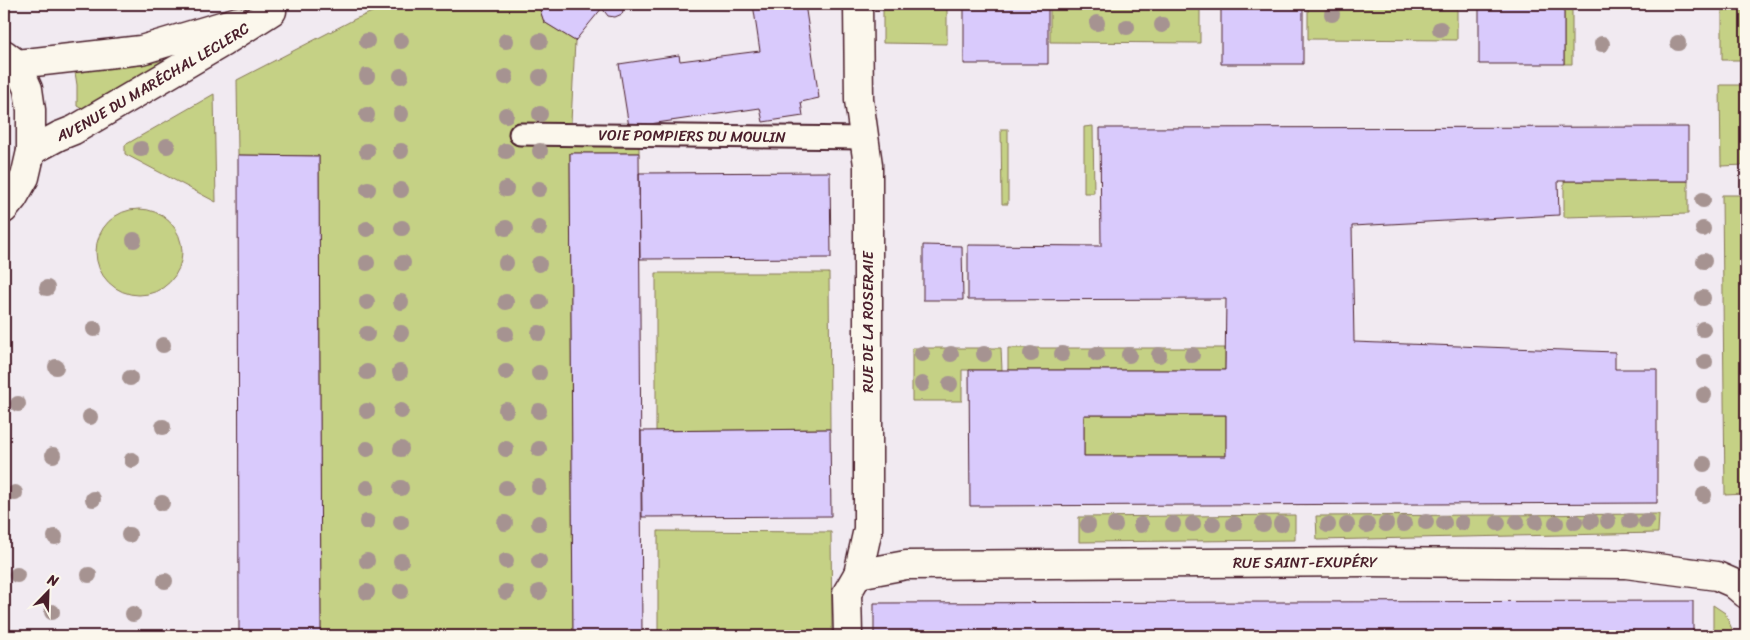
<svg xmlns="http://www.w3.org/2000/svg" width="1750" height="640" font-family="Sriracha,sans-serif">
<rect width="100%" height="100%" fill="#f1eaf1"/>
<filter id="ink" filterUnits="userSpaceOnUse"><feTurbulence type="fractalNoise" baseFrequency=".02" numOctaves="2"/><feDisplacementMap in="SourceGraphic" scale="10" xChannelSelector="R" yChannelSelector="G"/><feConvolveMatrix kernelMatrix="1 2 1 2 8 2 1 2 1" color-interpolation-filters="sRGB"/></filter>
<g filter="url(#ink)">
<path fill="#c5d185" stroke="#887858" d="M392,4H538L544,22L575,41L570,143L639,144V153H570L573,636H321L319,156L238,155L237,80L355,19Z
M883,4H947V44L883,43Z
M1050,4H1200V43L1050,42Z
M1308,4H1457V40L1308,39Z
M1564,4H1572V64H1564Z
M1722,4H1746V60H1722Z
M167,59L170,60L115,94L82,109L77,106V85L74,66C105,68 137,68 167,59Z
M1720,85H1746V165L1721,166Z
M214,94L216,202L125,154V145Z
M1093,126L1094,193H1084V127Z
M1001,129H1008V204H1002Z
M1564,181H1688V214L1564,217Z
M1722,195H1746V494L1725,495Z
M96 252a43 43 0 1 1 86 0a43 43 0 1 1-86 0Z
M656,273H829L830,429L656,431Z
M912,348H1001L1002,370H962V401H912Z
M1008,348H1225V370H1008Z
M1084,415H1226V456H1084Z
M1659,514L1658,533L1317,540L1316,516Z
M1295,515V540L1079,542V517Z
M658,531L831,532L832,636H658Z
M1713,605L1725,613L1735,636H1713Z"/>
<path fill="#d9cafc" stroke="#4a1f2b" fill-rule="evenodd" d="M538,4H624V7L622,14L615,17L608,16L602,8L575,41L544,22Z
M753,4H805L819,98L801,102L803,116L763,122L760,108L629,127L619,64L679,55L680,61L760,51Z
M964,4H1048V64H964Z
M1221,4H1303V64H1221Z
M1479,4H1564V64H1479Z
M1688,127V181H1558L1559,215L1352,226L1354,342L1615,352V369H1657V503L970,506L969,370H1225L1226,299L968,300V245L1101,246L1100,128ZM1084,415H1226V456H1084Z
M570,153H639L642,636H573Z
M238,155L319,156L321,636H239Z
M830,172L831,258L640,259L639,173Z
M923,245L962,246L963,300H923Z
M830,429L831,516L642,517L641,431Z
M1693,601V636H874V603Z"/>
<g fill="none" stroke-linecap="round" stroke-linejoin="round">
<defs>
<g id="lane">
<path id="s1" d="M520,134L864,138"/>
</g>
<g id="street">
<path d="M17,64L141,50L238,21"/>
<path id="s2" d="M31,151L59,136L74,130L222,43L272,11"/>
<path id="s3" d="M858,574L906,565L1364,562L1626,564L1717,576L1733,583L1746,594"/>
<path d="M848,636L847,593L858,574L868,529V165L859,100L858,4"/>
</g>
<path id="secondary" d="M4,54L17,64L28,89L31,110V151L25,177L13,198L4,209"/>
</defs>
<use href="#lane" stroke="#4a1f2b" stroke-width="25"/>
<use href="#street" stroke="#4a1f2b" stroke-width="31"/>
<use href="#secondary" stroke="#4a1f2b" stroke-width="31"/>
<use href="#lane" stroke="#fbf7ec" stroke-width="21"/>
<use href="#street" stroke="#fbf7ec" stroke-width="28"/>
<use href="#secondary" stroke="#fbf7ec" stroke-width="28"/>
</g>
<g fill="#a69391">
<circle cx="1332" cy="14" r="8"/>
<circle cx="1097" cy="23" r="8"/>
<circle cx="1162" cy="25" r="8"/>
<circle cx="1127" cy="27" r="8"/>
<circle cx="1440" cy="29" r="8"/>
<circle cx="367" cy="41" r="8"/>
<circle cx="401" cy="41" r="8"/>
<circle cx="506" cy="41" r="8"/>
<circle cx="540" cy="41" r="8"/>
<circle cx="1678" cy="43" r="8"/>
<circle cx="1602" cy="44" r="8"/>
<circle cx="367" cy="76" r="8"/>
<circle cx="401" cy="76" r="8"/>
<circle cx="506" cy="77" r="8"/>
<circle cx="540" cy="77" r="8"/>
<circle cx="401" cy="114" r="8"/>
<circle cx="540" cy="114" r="8"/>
<circle cx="367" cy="115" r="8"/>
<circle cx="506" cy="115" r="8"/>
<circle cx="167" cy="146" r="8"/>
<circle cx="141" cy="149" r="8"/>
<circle cx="367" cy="151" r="8"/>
<circle cx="401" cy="151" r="8"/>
<circle cx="506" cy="151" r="8"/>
<circle cx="540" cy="151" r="8"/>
<circle cx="368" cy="189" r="8"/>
<circle cx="506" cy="189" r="8"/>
<circle cx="539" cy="189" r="8"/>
<circle cx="401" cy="190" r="8"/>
<circle cx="1703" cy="200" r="8"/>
<circle cx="402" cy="228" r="8"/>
<circle cx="506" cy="228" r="8"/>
<circle cx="539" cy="228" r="8"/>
<circle cx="367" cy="229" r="8"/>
<circle cx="1703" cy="229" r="8"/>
<circle cx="134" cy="240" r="8"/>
<circle cx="1704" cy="261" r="8"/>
<circle cx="367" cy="263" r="8"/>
<circle cx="403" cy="263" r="8"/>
<circle cx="506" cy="263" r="8"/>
<circle cx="539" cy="264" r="8"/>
<circle cx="47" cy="288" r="8"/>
<circle cx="1703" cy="298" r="8"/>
<circle cx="367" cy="302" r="8"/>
<circle cx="401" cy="302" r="8"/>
<circle cx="506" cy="302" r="8"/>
<circle cx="540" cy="302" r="8"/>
<circle cx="94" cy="329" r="8"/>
<circle cx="1703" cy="329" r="8"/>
<circle cx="401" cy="333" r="8"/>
<circle cx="539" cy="333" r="8"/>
<circle cx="367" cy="334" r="8"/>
<circle cx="506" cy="334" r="8"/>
<circle cx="163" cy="345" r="8"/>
<circle cx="922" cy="354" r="8"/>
<circle cx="951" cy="354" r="8"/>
<circle cx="984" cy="354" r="8"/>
<circle cx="1031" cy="354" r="8"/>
<circle cx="1062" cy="354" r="8"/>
<circle cx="1097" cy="354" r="8"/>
<circle cx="1129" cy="355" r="8"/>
<circle cx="1159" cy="355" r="8"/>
<circle cx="1192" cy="355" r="8"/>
<circle cx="1705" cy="362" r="8"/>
<circle cx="56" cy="367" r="8"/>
<circle cx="367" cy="372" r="8"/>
<circle cx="400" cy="372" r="8"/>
<circle cx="506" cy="372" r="8"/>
<circle cx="539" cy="373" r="8"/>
<circle cx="130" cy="378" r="8"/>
<circle cx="922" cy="384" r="8"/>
<circle cx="950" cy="384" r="8"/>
<circle cx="1704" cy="395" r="8"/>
<circle cx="18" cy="404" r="8"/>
<circle cx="506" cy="410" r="8"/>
<circle cx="367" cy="411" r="8"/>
<circle cx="401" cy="411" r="8"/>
<circle cx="539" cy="411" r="8"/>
<circle cx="90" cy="417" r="8"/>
<circle cx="163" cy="427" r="8"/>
<circle cx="367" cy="449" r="8"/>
<circle cx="401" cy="449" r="8"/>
<circle cx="506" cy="449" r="8"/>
<circle cx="539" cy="449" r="8"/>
<circle cx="53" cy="455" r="8"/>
<circle cx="132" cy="460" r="8"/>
<circle cx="1704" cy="464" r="8"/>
<circle cx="539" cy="487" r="8"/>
<circle cx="367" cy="488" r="8"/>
<circle cx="401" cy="488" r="8"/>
<circle cx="506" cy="488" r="8"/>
<circle cx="15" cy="493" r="8"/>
<circle cx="1704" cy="495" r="8"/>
<circle cx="93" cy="499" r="8"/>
<circle cx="162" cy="503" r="8"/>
<circle cx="1591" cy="521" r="8"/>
<circle cx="1608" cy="521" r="8"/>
<circle cx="1630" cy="521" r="8"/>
<circle cx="1646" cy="521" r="8"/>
<circle cx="367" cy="522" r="8"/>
<circle cx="401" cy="522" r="8"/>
<circle cx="1426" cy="522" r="8"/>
<circle cx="1517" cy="522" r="8"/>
<circle cx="1536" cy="522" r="8"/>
<circle cx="1575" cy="522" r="8"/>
<circle cx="505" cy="523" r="8"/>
<circle cx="539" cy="523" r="8"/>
<circle cx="1444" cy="523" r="8"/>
<circle cx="1462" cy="523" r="8"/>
<circle cx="1498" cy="523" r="8"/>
<circle cx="1556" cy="523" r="8"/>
<circle cx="1173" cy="524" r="8"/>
<circle cx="1193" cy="524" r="8"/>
<circle cx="1213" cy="524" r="8"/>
<circle cx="1234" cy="524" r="8"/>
<circle cx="1263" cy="524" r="8"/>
<circle cx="1281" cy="524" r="8"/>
<circle cx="1386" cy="524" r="8"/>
<circle cx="1404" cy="524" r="8"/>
<circle cx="1088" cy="525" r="8"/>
<circle cx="1115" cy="525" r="8"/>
<circle cx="1141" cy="525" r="8"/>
<circle cx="1328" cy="525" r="8"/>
<circle cx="1347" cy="525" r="8"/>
<circle cx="1367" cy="525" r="8"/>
<circle cx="129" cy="535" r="8"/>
<circle cx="55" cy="537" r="8"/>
<circle cx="367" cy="561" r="8"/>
<circle cx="401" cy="561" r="8"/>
<circle cx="506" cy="561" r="8"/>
<circle cx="539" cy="561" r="8"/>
<circle cx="17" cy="575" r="8"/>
<circle cx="89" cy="575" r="8"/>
<circle cx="165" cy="581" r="8"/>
<circle cx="401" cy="591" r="8"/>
<circle cx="367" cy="592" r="8"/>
<circle cx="506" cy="592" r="8"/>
<circle cx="539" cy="592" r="8"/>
<circle cx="52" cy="612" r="8"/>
<circle cx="133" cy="614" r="8"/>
</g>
</g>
<g text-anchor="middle" stroke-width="5" stroke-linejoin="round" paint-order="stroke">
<g font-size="15" fill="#4a1f2b" stroke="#fbf7ec">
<text dy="5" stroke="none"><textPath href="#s2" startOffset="140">AVENUE DU MARÉCHAL LECLERC</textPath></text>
<text dy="5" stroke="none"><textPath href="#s1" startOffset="172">VOIE POMPIERS DU MOULIN</textPath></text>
<text transform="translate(868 322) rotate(-90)" y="5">RUE DE LA ROSERAIE</text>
<text dy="5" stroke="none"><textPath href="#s3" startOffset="448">RUE SAINT-EXUPÉRY</textPath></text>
</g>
</g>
<rect width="1750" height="640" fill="none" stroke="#fbf7ec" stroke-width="20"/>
<rect x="10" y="10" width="1730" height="620" fill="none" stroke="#4a1f2b" stroke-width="2" filter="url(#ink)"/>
<g transform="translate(48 592) rotate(23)" stroke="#fbf7ec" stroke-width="4" paint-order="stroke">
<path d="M0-4L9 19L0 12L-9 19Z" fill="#4a1f2b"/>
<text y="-8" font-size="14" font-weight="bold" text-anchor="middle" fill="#4a1f2b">N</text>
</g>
</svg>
